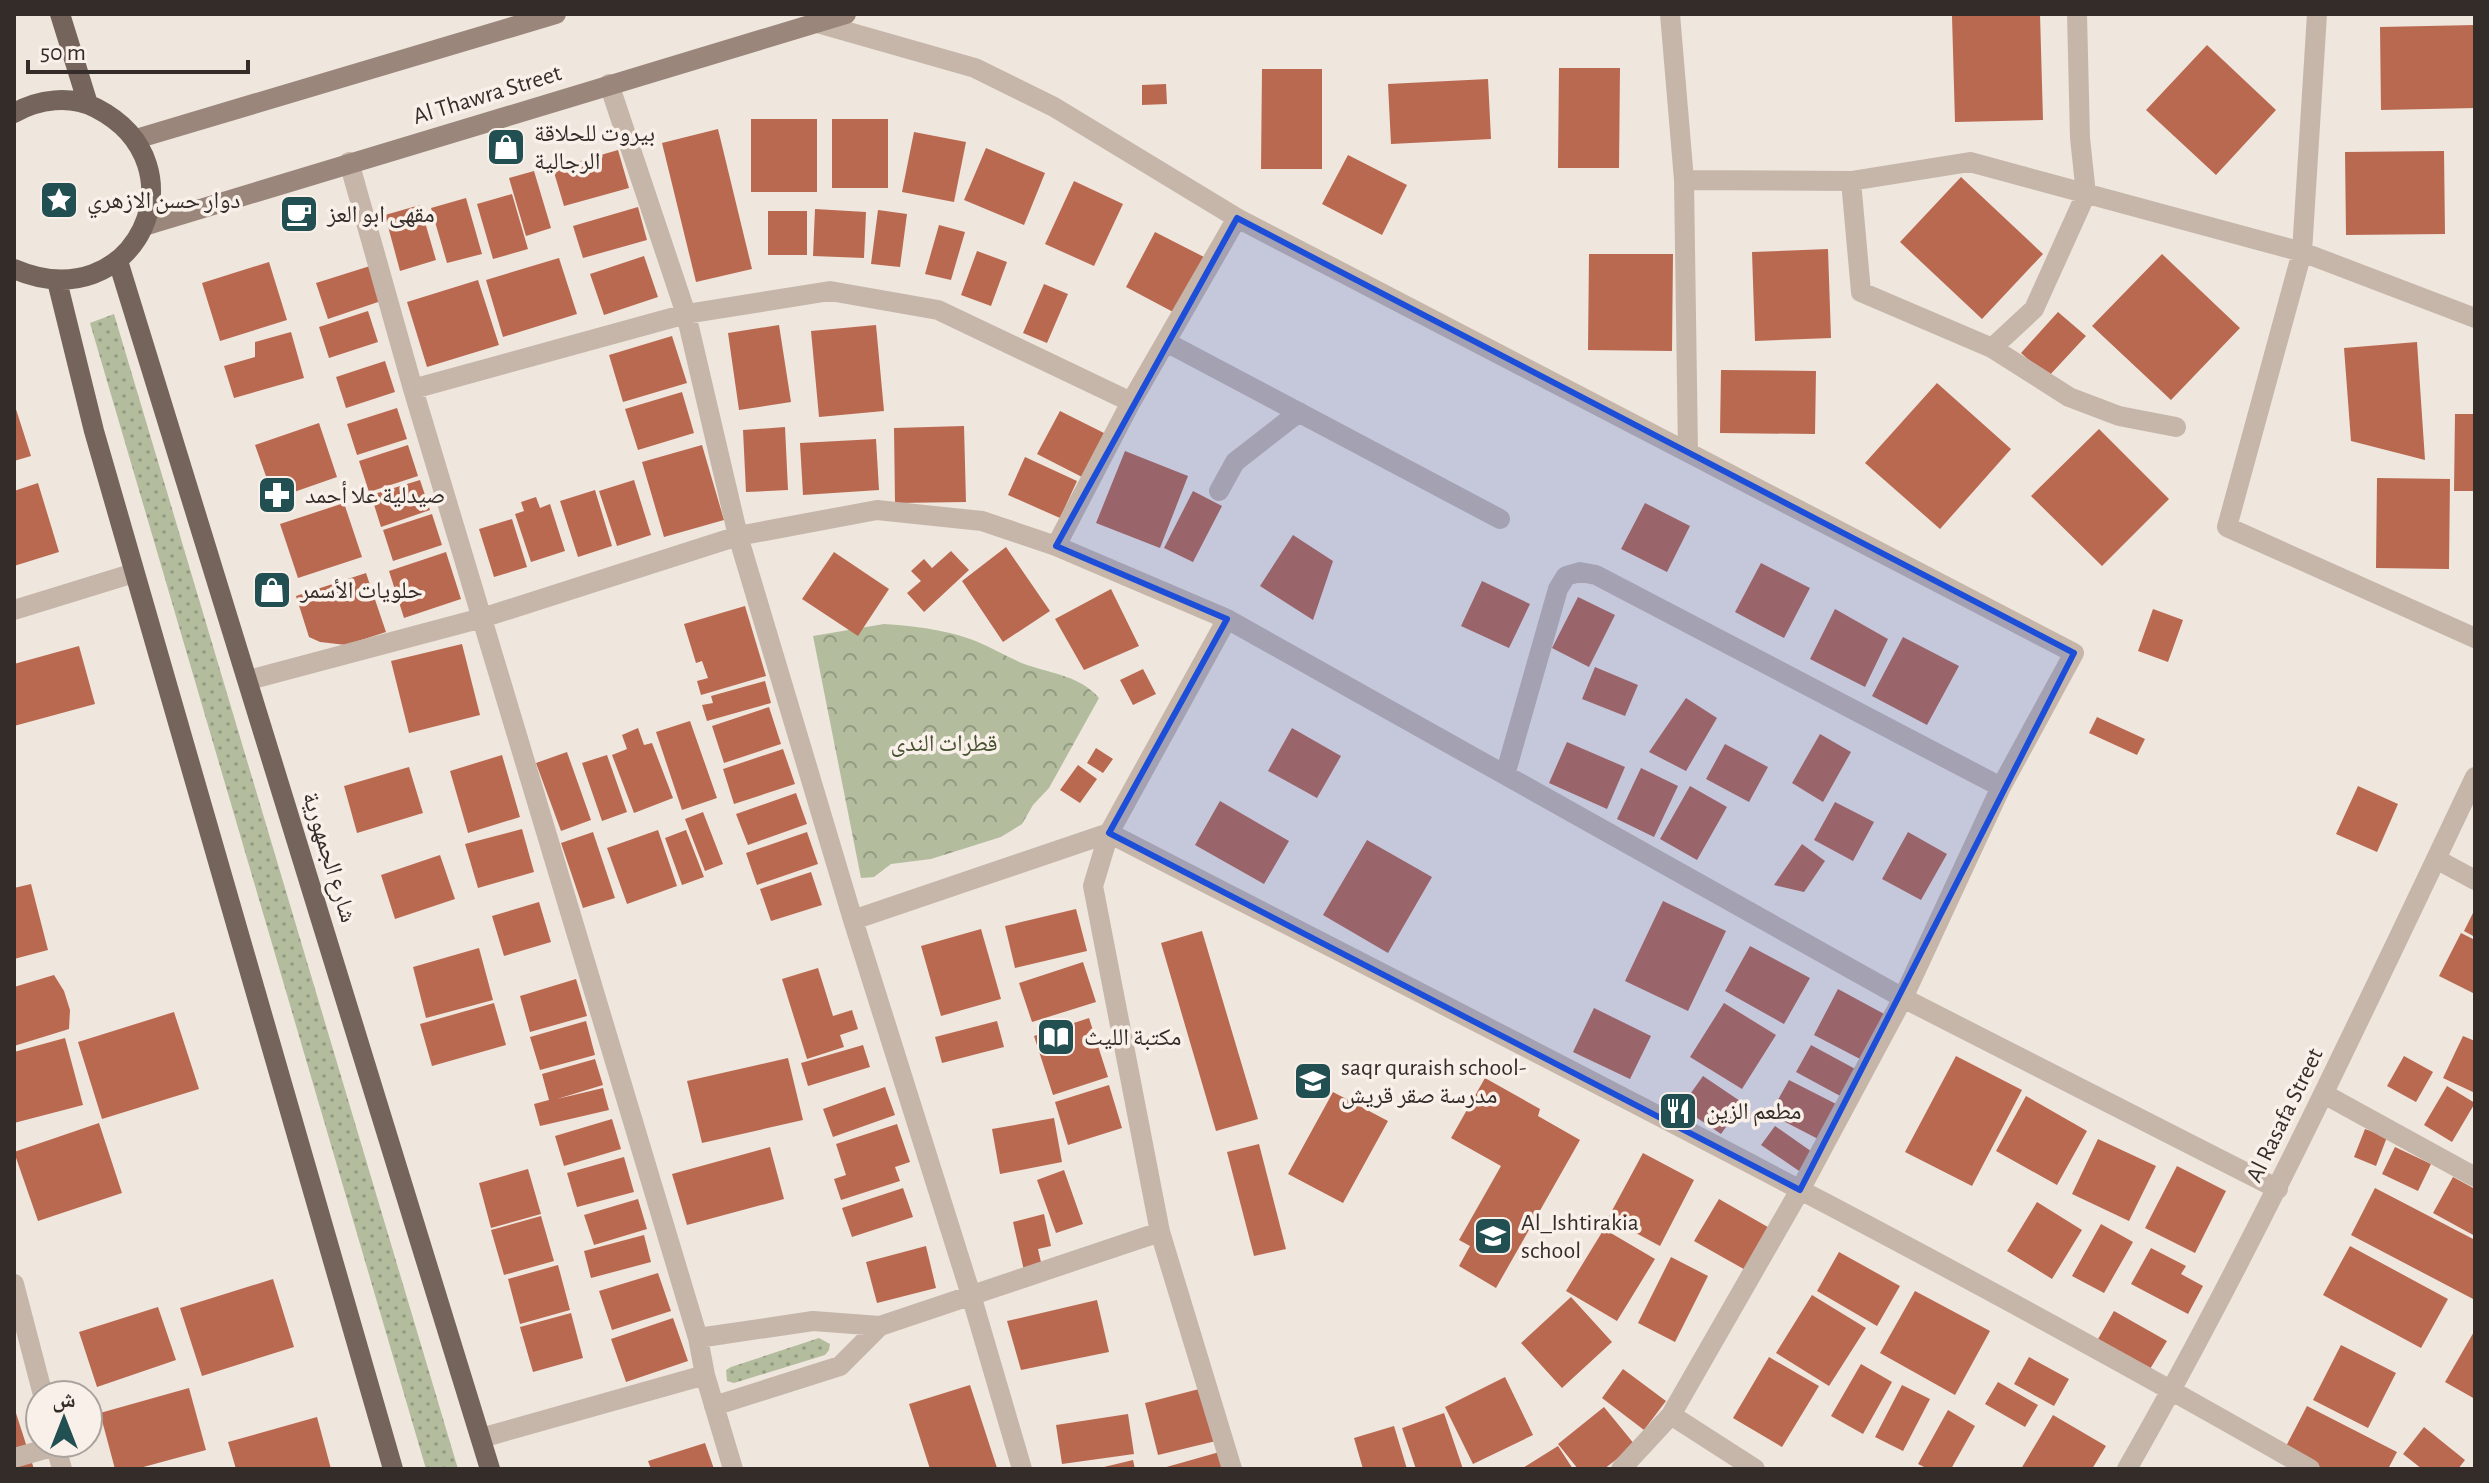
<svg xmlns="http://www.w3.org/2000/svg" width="2489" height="1483" font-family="'Alegreya Sans','Noto Naskh Arabic',sans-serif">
<defs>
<pattern id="grass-dots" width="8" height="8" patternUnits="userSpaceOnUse" patternTransform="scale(2)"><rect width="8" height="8" fill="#b3bd9e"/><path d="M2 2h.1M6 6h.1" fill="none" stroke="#929a81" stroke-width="1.8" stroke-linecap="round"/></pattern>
<pattern id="park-crowns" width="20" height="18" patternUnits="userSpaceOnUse" patternTransform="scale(2)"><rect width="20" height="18" fill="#b3bd9e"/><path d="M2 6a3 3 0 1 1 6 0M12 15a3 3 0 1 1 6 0" fill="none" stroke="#929a81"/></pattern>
</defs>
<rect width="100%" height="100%" fill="#efe6dd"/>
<path fill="url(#grass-dots)" d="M114,314L458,1469H426L90,323Z
M819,1338L830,1344L829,1350L825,1355L734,1383L727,1381L726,1370L731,1367Z"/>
<path fill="url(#park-crowns)" d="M884,624C913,626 942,629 970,639C990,646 1008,658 1027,665C1053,674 1080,676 1099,698L1049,788L1033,805L1022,824L1001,837L931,859L891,864L874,877L861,878L813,636Z"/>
<path fill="#ba6951" d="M2040,14L2043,120L1955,122L1952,16Z
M2475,25V108L2381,110L2380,27Z
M2207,45L2276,110L2216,175L2146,110Z
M1559,68H1620L1619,168H1558Z
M1262,69H1322V169H1261Z
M1488,79L1491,139L1391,144L1388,84Z
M1166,84L1167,104L1142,105V85Z
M751,119H817V192H751Z
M832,119H888V188H832Z
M718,129L752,269L696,282L662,143Z
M914,132L966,142L954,202L902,192Z
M986,148L1045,173L1024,225L964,200Z
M618,150L629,188L564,206L553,169Z
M2444,151L2445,234L2346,235L2345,152Z
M1348,155L1407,185L1382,235L1322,204Z
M534,171L551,228L526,236L509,178Z
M1961,177L2043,254L1982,319L1900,242Z
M1074,181L1123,204L1094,266L1045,244Z
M512,194L528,249L493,259L477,204Z
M466,198L482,254L447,263L431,208Z
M420,205L436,260L400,271L385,215Z
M638,207L647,240L583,258L573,226Z
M815,209L866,212L864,258L813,256Z
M878,210L907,214L900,267L871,264Z
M768,211H807V255H768Z
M939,225L965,232L951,280L925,274Z
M1155,232L1204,257L1175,313L1126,287Z
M1828,249L1831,338L1755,341L1752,252Z
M977,251L1007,262L991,306L961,295Z
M1589,254H1673L1672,351L1588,350Z
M2162,254L2240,328L2171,400L2092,326Z
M644,256L658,297L604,315L590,274Z
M559,258L577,314L503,337L486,280Z
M269,262L287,320L220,341L202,283Z
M370,266L381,301L328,319L316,283Z
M478,280L499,345L427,367L407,302Z
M1044,284L1068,294L1047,343L1023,333Z
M368,311L378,342L329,358L319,327Z
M2058,312L2086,336L2048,377L2021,353Z
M779,325L791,402L739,410L728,333Z
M876,325L884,411L819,417L811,331Z
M291,332L304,378L234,398L224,366L255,357V342Z
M672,336L687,383L623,402L609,355Z
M2417,342L2425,460L2351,441L2344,348Z
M385,361L395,392L346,408L336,377Z
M1721,370L1816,371L1815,434L1720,433Z
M1937,383L2011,449L1940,529L1865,463Z
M682,392L694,433L638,450L625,409Z
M14,403L31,456L14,461Z
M397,408L407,439L357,455L347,424Z
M1060,411L1106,434L1084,478L1037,454Z
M2455,414H2475V491H2454Z
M319,423L337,477L274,499L255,445Z
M964,426L966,502L895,503L894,428Z
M785,427L788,490L746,492L743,430Z
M2099,429L2169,499L2102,566L2031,496Z
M876,439L879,490L803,495L800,443Z
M408,445L418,476L369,492L359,461Z
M702,445L724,520L664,537L642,462Z
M1125,451L1188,476L1160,548L1096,523Z
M1025,457L1077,481L1060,518L1008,495Z
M2377,478L2450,479L2449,569L2376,568Z
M420,480L430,510L381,527L371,495Z
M634,480L651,535L617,546L599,491Z
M38,483L59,552L14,566V491Z
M595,490L612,546L578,557L560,501Z
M1193,491L1222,506L1193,562L1164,548Z
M536,497L540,508L550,504L565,551L531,562L515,514L524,511L521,502Z
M344,503L362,557L298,578L280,524Z
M1645,503L1690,526L1667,572L1621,549Z
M432,514L442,545L393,561L383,530Z
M512,519L527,567L494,577L479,529Z
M1293,535L1333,561L1313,620L1260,586Z
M1006,547L1050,611L1003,642L962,581Z
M951,551L969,570L924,612L907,593L921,581L911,571L924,559L932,568Z
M446,552L461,599L404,618L389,571Z
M834,552L889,589L858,636L802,599Z
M1761,563L1810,588L1784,638L1735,612Z
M366,573L386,632L346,645L320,642L309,637L296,596Z
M1482,581L1530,604L1509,648L1461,626Z
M1111,589L1139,646L1084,670L1055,619Z
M1578,597L1615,615L1589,667L1552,648Z
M745,606L766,676L701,695L697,681L708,678L702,661L696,663L684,624Z
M1835,609L1888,639L1865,687L1810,659Z
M2153,609L2183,620L2168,662L2138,651Z
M1903,637L1959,666L1927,725L1872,696Z
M462,644L480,715L409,733L391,661Z
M79,646L95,704L14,726V664Z
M1595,667L1638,685L1625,716L1582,699Z
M1143,669L1156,694L1133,705L1120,680Z
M765,681L771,703L707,721L702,705L713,703L711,696Z
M1686,698L1717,718L1686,771L1649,752Z
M769,707L781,744L724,763L712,726Z
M2097,717L2145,739L2137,755L2089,733Z
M690,721L717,798L682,810L656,732Z
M638,728L644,745L652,743L673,798L634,813L612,755L627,749L622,735Z
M1292,728L1341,756L1317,798L1268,771Z
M1820,734L1851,752L1823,802L1792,783Z
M1567,742L1625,767L1607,809L1549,783Z
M1725,744L1768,767L1749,802L1706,779Z
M1096,748L1113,759L1103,773L1087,763Z
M783,749L795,784L734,804L723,769Z
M567,752L591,820L561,831L536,763Z
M502,755L520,817L468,833L450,771Z
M607,755L627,812L602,821L582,763Z
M1078,765L1097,779L1080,803L1060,790Z
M409,767L423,813L357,833L344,786Z
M1641,768L1678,786L1654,837L1617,819Z
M1690,786L1727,807L1697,860L1660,839Z
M2358,786L2398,804L2377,852L2336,834Z
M796,793L807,824L748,845L736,814Z
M1220,801L1289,841L1264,884L1195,845Z
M1835,802L1874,822L1853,861L1814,840Z
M703,812L723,864L705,871L685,819Z
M522,829L534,872L478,888L465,844Z
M658,830L677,886L627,904L607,848Z
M686,830L704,877L682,885L665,838Z
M593,832L615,898L583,908L561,843Z
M807,832L818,864L757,885L746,853Z
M1908,832L1947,854L1921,900L1882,879Z
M1367,840L1432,877L1388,953L1323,915Z
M1802,844L1825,861L1804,892L1774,885Z
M440,855L455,899L395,919L381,875Z
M811,872L822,905L771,921L760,889Z
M31,884L48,950L14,959V888Z
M1663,901L1726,931L1688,1011L1625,981Z
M539,902L551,942L504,956L492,916Z
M1076,909L1087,951L1015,968L1005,926Z
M2475,909V937L2464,931Z
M981,929L1001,999L941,1016L921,946Z
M1202,931L1258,1119L1216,1131L1161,943Z
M2461,933L2475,940V994L2439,976Z
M1750,946L1810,978L1784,1024L1725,991Z
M479,948L493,1000L426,1018L413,967Z
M1083,962L1096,1002L1032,1022L1019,983Z
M818,968L833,1016L852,1010L858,1029L840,1035L844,1047L807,1059L782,979Z
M54,975L64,991L70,1010L69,1029L14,1046V987Z
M576,979L587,1016L530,1032L520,996Z
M1838,989L1886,1015L1862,1060L1814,1035Z
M494,1003L506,1045L432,1066L420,1024Z
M1724,1003L1776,1035L1742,1089L1690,1057Z
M1594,1008L1651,1036L1630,1079L1573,1052Z
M174,1012L199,1089L102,1119L78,1042Z
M1089,1018L1108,1077L1053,1095L1034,1036Z
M586,1021L595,1055L540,1070L530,1037Z
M997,1021L1004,1047L942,1063L935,1037Z
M2463,1036L2475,1041V1093L2443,1078Z
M65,1038L83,1105L14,1123V1052Z
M863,1045L870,1067L808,1086L801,1063Z
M1811,1045L1859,1071L1844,1098L1796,1072Z
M1956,1056L2022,1090L1972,1186L1905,1152Z
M2404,1056L2433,1072L2416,1102L2387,1086Z
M788,1058L803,1120L702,1143L687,1081Z
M595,1059L603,1085L557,1099L603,1088L609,1110L540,1126L534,1104L549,1100L542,1074Z
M1703,1076L1743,1103L1721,1134L1681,1107Z
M1485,1078L1540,1109L1538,1116L1580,1140L1496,1288L1459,1266L1470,1246L1459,1240L1501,1166L1451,1138Z
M1789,1080L1838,1105L1820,1140L1770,1114Z
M1109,1085L1122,1128L1068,1145L1055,1102Z
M2447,1086L2475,1103L2452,1142L2424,1125Z
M885,1087L895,1115L833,1137L823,1109Z
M1333,1092L1388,1121L1343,1203L1288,1174Z
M2026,1096L2087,1131L2057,1185L1996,1151Z
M1054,1118L1062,1162L1000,1174L992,1129Z
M612,1119L621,1149L564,1166L555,1136Z
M99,1123L122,1193L38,1221L14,1152Z
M897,1124L910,1162L895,1167L900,1181L841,1200L834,1179L846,1175L836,1144Z
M1775,1126L1815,1154L1802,1173L1761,1145Z
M2365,1129L2387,1137L2376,1166L2354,1157Z
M2098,1139L2156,1166L2129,1221L2072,1194Z
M1259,1144L1286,1249L1254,1256L1227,1152Z
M770,1147L784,1199L687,1225L672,1174Z
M2395,1147L2431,1164L2418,1191L2382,1174Z
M1643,1153L1694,1180L1660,1246L1608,1218Z
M624,1157L634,1192L577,1207L567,1173Z
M2177,1166L2226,1191L2195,1253L2145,1228Z
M528,1169L541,1214L491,1228L479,1183Z
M1064,1170L1083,1224L1056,1233L1037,1180Z
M2453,1177L2475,1189V1236L2433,1213Z
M903,1188L913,1217L852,1237L842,1208Z
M2375,1188L2475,1240V1300L2351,1235Z
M638,1199L647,1229L594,1245L584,1215Z
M1719,1199L1773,1230L1749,1272L1694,1241Z
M2037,1202L2082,1230L2052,1279L2007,1251Z
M1044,1214L1051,1246L1038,1249L1043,1271L1025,1275L1013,1222Z
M541,1216L554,1261L504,1275L491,1230Z
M2101,1224L2133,1242L2104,1293L2072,1276Z
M1604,1229L1655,1259L1617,1321L1566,1291Z
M644,1235L651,1262L591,1278L584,1251Z
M926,1246L936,1288L877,1303L866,1262Z
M2350,1246L2448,1299L2421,1348L2323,1295Z
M2151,1248L2186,1266L2181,1274L2203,1286L2188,1314L2131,1284Z
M1839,1252L1900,1286L1877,1326L1817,1291Z
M1671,1257L1708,1276L1675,1342L1638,1323Z
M558,1265L570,1310L520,1324L508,1279Z
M658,1273L671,1311L612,1330L599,1291Z
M273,1279L294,1347L202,1376L180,1308Z
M1915,1291L1990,1331L1955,1395L1880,1353Z
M1812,1295L1866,1328L1829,1386L1776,1353Z
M1571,1297L1612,1342L1562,1388L1521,1343Z
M1097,1300L1109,1352L1021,1370L1007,1321Z
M158,1307L176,1360L97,1387L79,1332Z
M2114,1311L2167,1341L2150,1369L2098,1339Z
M571,1313L583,1358L533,1372L520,1327Z
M673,1318L688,1361L626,1382L611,1339Z
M2475,1330V1399L2445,1382Z
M2341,1345L2396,1373L2368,1428L2313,1400Z
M1769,1357L1819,1386L1782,1447L1733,1418Z
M2029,1357L2069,1379L2054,1406L2014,1384Z
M1861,1364L1892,1382L1863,1434L1831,1416Z
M1623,1369L1666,1401L1644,1430L1602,1398Z
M1505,1377L1533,1435L1473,1464L1445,1407Z
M1998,1382L2038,1405L2025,1427L1985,1404Z
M970,1385L997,1468L930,1469L909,1404Z
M1902,1385L1930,1399L1903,1451L1875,1437Z
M189,1388L206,1450L136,1469H115L100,1413Z
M1203,1388L1216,1441L1158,1455L1145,1403Z
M2307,1406L2397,1452L2388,1469H2315L2283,1452Z
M1604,1407L1635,1445L1604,1469H1578L1558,1444Z
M14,1410H15L34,1469H14Z
M1948,1410L1975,1426L1951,1469H1928L1918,1464Z
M1444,1413L1463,1469H1416L1402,1428Z
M1128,1414L1134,1454L1062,1464L1056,1425Z
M2053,1415L2106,1446L2092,1469H2021Z
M317,1417L331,1469H236L228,1442Z
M1394,1426L1407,1469H1363L1354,1438Z
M2424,1427L2465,1460L2458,1469H2422L2403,1454Z
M705,1443L714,1469H651L648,1461Z
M1558,1446L1573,1469H1521Z
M1223,1451L1228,1469H1163V1468Z
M1133,1460L1135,1469H1101L1100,1468Z"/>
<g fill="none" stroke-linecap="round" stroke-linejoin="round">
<path stroke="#c6b6aa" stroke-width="20" d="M1670,14L1684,180
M2317,14L2302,252L2475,318
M817,23L975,68L1054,107L1237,218L2074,653L2001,787L1903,998L1800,1190L1671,1415L1621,1469
M609,84L686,314L738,536L853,920L971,1295L1022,1469
M349,162L413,389L698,1338L705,1375L733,1469
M1851,181L1861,292L1992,348L2034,309L2086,194L2080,138L2077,14
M1166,342L1500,519
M1992,348L2069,397L2119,416L2176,427
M413,389L686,314L830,291L938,310L1131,402
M1688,452L1684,180L1851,181L1970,162L2302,252L2227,527L2475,638
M1219,491L1235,462L1299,412
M1056,546L1131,402L1237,218
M14,610L134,573
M1227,619L1109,833L1093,886L1160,1232L1232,1469
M249,680L482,618L738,536L877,510L982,521L1056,546L1227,619L1903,998L2278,1189
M1505,775L1558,589L1566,576L1580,572L1596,575L2001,787
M2436,859L2475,880
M853,920L1109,833C1512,1041 1917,1243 2310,1469
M2324,1094L2475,1177
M14,1284L43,1395
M698,1338L813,1321L880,1326L1160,1232
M714,1406L840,1366L880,1326
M1671,1415L1755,1469
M481,1438L705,1375
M55,1443L62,1469
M14,1458L56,1446
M2127,1469C2255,1245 2364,1010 2475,777"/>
<path stroke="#9a867b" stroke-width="20" d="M136,139L556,14
M144,226L846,14"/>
<path stroke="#75645b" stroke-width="20" d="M60,14L88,104
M14,113C39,99 70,95 96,108C207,165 135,321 14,269
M118,261L490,1469
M57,281L94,431L393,1469"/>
</g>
<path fill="#1d4ed8" fill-opacity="0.2" stroke="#1d4ed8" stroke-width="6" stroke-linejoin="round" d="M1237,218L2074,653L1800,1190L1109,833L1227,619L1056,546Z"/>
<defs>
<symbol id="shop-square" viewBox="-11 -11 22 22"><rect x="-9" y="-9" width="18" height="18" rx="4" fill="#224f52" stroke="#f8f0e9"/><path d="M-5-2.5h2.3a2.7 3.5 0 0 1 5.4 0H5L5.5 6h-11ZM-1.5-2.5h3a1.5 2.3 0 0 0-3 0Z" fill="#fff"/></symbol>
<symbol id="sight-square" viewBox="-11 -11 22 22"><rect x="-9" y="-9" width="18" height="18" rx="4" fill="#224f52" stroke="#f8f0e9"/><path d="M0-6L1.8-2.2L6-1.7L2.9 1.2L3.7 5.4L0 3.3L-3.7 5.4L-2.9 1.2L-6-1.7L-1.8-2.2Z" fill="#fff"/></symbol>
<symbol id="cafe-square" viewBox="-11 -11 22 22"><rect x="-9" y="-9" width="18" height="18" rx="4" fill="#224f52" stroke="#f8f0e9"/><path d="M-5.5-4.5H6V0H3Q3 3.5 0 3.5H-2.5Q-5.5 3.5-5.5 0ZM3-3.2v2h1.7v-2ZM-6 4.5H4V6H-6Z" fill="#fff"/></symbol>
<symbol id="pharmacy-square" viewBox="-11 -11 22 22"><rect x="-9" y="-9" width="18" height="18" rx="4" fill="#224f52" stroke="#f8f0e9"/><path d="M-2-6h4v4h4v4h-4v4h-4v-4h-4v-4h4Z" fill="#fff"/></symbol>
<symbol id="library-square" viewBox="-11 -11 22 22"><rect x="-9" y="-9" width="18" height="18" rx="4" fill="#224f52" stroke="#f8f0e9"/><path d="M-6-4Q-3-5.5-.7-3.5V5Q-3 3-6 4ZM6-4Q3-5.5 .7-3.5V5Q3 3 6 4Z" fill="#fff"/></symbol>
<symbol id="school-square" viewBox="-11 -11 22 22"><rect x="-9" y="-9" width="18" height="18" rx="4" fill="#224f52" stroke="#f8f0e9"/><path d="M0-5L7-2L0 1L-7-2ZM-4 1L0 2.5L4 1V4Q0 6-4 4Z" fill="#fff"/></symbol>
<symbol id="restaurant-square" viewBox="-11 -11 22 22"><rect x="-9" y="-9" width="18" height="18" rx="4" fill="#224f52" stroke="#f8f0e9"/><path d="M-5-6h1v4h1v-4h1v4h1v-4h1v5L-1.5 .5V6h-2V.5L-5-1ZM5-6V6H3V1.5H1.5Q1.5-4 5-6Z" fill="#fff"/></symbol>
</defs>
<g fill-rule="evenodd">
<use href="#shop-square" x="484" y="125" width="44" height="44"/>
<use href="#sight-square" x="37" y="178" width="44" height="44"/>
<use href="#cafe-square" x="277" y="192" width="44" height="44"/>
<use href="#pharmacy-square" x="255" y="473" width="44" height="44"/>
<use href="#shop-square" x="250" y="568" width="44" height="44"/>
<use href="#library-square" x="1034" y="1015" width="44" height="44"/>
<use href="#school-square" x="1291" y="1059" width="44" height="44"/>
<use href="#restaurant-square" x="1656" y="1089" width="44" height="44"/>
<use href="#school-square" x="1471" y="1214" width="44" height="44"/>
</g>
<g text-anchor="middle" stroke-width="7" stroke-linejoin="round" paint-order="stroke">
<g font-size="24" fill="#342c29" stroke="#f8f0e9">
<text transform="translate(487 94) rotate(-17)" y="8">Al Thawra Street</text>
<text transform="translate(330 857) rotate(73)" y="8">شارع الجمهورية</text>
<text transform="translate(2284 1115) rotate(-64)" y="8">Al Rasafa Street</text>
</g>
<g font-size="24" fill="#342c29" stroke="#f8f0e9" text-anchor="start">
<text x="534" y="141">بيروت للحلاقة<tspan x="534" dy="28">الرجالية</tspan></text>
<text x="87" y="208">دوار حسن الازهري</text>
<text x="327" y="222">مقهى ابو العز</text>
<text x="305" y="503">صيدلية علا أحمد</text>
<text x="300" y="598">حلويات الأسمر</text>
<text x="1084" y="1045">مكتبة الليث</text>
<text x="1341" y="1075">saqr quraish school-<tspan x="1341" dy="28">مدرسة صقر قريش</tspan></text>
<text x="1706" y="1119">مطعم الزين</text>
<text x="1521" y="1230">Al_Ishtirakia<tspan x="1521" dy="28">school</tspan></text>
</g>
<g font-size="24" fill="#44502f" stroke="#f8f0e9">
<text x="944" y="751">قطرات الندى</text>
</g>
</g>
<rect width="2489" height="1483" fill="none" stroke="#342c29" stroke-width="32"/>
<g transform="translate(64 1419)"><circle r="38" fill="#f8f0e9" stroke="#aaa29c" stroke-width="2"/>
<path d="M0-6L14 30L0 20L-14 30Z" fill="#224f52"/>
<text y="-12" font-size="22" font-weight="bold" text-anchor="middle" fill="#342c29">ش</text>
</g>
<path d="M28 60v12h220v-12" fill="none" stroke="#342c29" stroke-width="4"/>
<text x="40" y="60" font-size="24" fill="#342c29" stroke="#f8f0e9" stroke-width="6" paint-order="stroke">50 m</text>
</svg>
